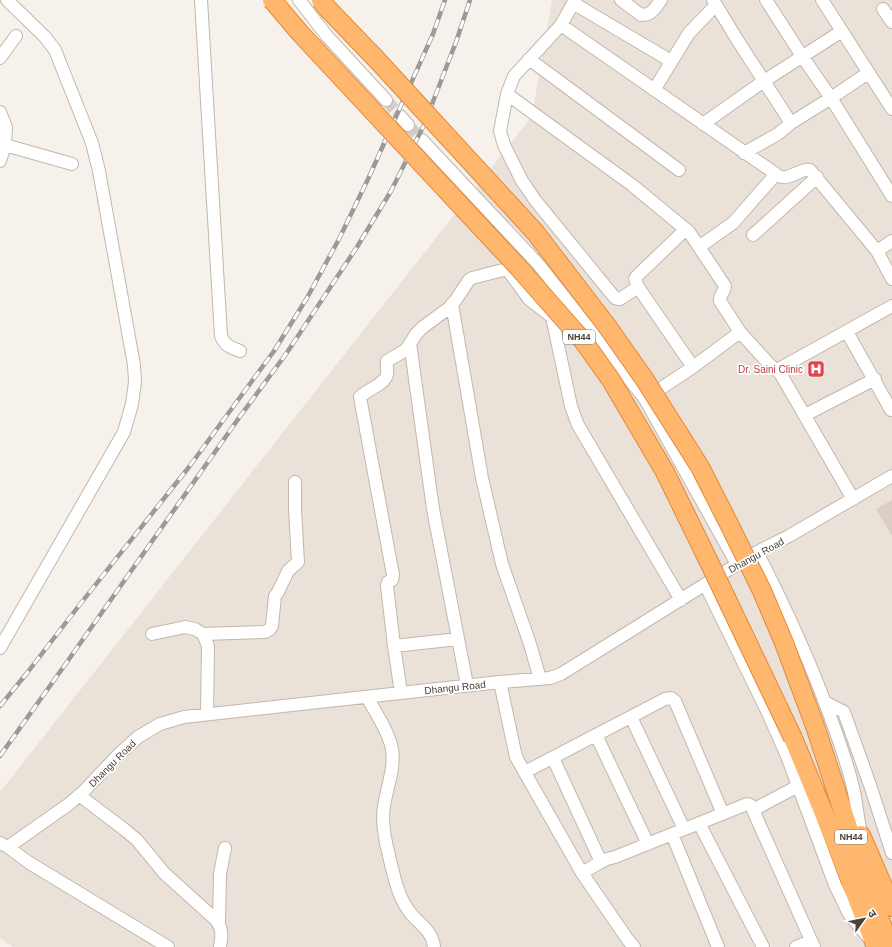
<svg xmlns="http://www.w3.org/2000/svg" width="892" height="947" font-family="Arial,'Noto Sans Devanagari',sans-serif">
<rect width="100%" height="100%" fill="#f6f1eb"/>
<path fill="#eae2d9" d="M552,0H892V947H13L0,938V792L532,116Z"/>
<path fill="#dbcec3" d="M819,362L826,374L817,378L811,366Z
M892,500V536L876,509Z"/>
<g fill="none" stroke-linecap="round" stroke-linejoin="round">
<path stroke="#d4cec7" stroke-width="12" stroke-dasharray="12 6" stroke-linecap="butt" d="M386,100L400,116
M408,125L422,140"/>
<defs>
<path id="minor" d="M201,0L221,336C225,346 230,347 240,351
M299,0L327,36L386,100
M575,0L561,25L514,76L507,94L500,131L504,145L522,181L527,188L535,200L615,298L618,299H620L638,287
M621,0L641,15C652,15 655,8 661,0
M713,0L738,41L791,123
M766,0L802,56L831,98L892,196
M822,0L892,109
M573,3L671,61
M883,9L892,22
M561,25L776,174C776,175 781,177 782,177C791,179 801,168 810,170L877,251L892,279
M0,58L16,36
M529,59L679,170
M654,90L689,33L716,5
M507,94L632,185L689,232L725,286C725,292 719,295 720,301L740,332L770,365L780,373L853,499
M0,112L6,127L5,145L0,161
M400,116L408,125
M703,124L764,81L842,31
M422,140L539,265L645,399L737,564
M5,145L72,164
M744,153L778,134L791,123L831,98L868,73
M686,229L637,276L635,279L638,287L693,367
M753,235L817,177
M699,247L733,223L776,174
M877,251L892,241
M452,304L482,478L502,564L530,644L540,679
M847,332L891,410
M410,343L433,509L467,685
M777,370L892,306
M648,397L693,367L740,332
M805,415L875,379
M757,552C783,603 807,654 827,708C837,735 848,763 854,792C857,806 858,820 861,834
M705,584L768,713L787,756L835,885L849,914L868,937
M152,634L185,627L195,629L203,634L208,646L207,714
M203,634L265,632L270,629L272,626L275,596L278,592L288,571L298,562L295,510V482
M394,646L458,639
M0,648L124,432L132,404L135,382L134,365L99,171L92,143L55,50L45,37L7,0
M500,682L516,757L582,873L628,940L634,947
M401,693L394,646L387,586L388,582L392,580L393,575L360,397C366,390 386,384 387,374C388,370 386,366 387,361L404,351L408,347L416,334L423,327L449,308L455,301L469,280L472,278L507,269L529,299L552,317L571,406L578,425L681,600
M367,697C375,712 389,732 392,749C395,768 387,787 384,806C380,828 390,859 395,880C398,891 402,902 409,911C418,924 432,929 434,947
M825,702L844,712L870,785L892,853
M631,717L684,829
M596,735L648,844
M553,758L601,862
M525,772L665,699L671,698L675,701L723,814
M79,795L125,830L137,840L164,873L215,919C223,928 222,936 220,947
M753,810L798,786
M699,823L763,947
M672,834L718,947
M0,843L8,847L28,862L168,947
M8,847L69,804L84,791L118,755L138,737L160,724L184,717L500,682L550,678L561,674L757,552L789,536L892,476
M582,873L599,863L607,859L615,857L747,804C751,804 752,806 753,810L814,947
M219,923L220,874L225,848
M796,947L811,941"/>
<path id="highway" d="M815,726L862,870L890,947
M793,738L828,823L876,947
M861,835L892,907"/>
</defs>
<use href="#minor" stroke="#c2b7ad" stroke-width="14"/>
<use href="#highway" stroke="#e58837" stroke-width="20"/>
<use href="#minor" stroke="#fff" stroke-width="12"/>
<use href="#highway" stroke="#ffb66d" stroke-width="18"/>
<defs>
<path id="rail" d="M0,706L27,673L81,603L189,467L230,411L274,351L307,298L339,239L369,177L433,34L445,0
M0,756L67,662L241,415L286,354L357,247L391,191L424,125L456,42L470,0"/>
</defs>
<use href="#rail" stroke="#9a9a9a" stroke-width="4.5"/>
<use href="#rail" stroke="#fff" stroke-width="3" stroke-dasharray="9" stroke-linecap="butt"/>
<defs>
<path id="highway-bridge" d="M272,0L300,33L518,267L584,342L611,380L665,472L710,564L793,738
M321,0L327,8L378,61L535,232L607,326L645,380L700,467L730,526L762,591L784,643L815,726"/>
</defs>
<use href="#highway-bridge" stroke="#e58837" stroke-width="20" stroke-linecap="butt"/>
<use href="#highway-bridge" stroke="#ffb66d" stroke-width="18"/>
</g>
<defs>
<symbol id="hospital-square" viewBox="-11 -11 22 22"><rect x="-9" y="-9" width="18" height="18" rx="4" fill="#e0444e" stroke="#fff"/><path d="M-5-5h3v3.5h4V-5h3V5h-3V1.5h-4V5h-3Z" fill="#fff"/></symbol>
</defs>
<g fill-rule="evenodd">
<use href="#hospital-square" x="806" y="359" width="20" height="20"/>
</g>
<g text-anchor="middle" stroke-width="3.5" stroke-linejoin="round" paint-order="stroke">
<g fill="#fff" stroke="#817a74" stroke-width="1">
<rect x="563" y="330" width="32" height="14" rx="3"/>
<rect x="835" y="830" width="32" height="14" rx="3"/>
</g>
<g font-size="9" font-weight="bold" fill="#4b4138">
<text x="579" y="340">NH44</text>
<text x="851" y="840">NH44</text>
</g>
<g font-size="10" fill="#be3a42" stroke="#fff" text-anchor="end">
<text x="803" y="373">Dr. Saini Clinic</text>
</g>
<g font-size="10" fill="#4b4138" stroke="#fff">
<text transform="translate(756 555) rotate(-29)" y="4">Dhangu Road</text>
<text transform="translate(455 687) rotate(-6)" y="4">Dhangu Road</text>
<text transform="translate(112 763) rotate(-45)" y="4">Dhangu Road</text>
</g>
</g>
<g transform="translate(864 919) rotate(57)" stroke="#ffffff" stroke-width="3" paint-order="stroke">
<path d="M0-3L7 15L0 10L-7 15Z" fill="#4b4138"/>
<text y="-6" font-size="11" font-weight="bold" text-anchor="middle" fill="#4b4138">उ</text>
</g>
</svg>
